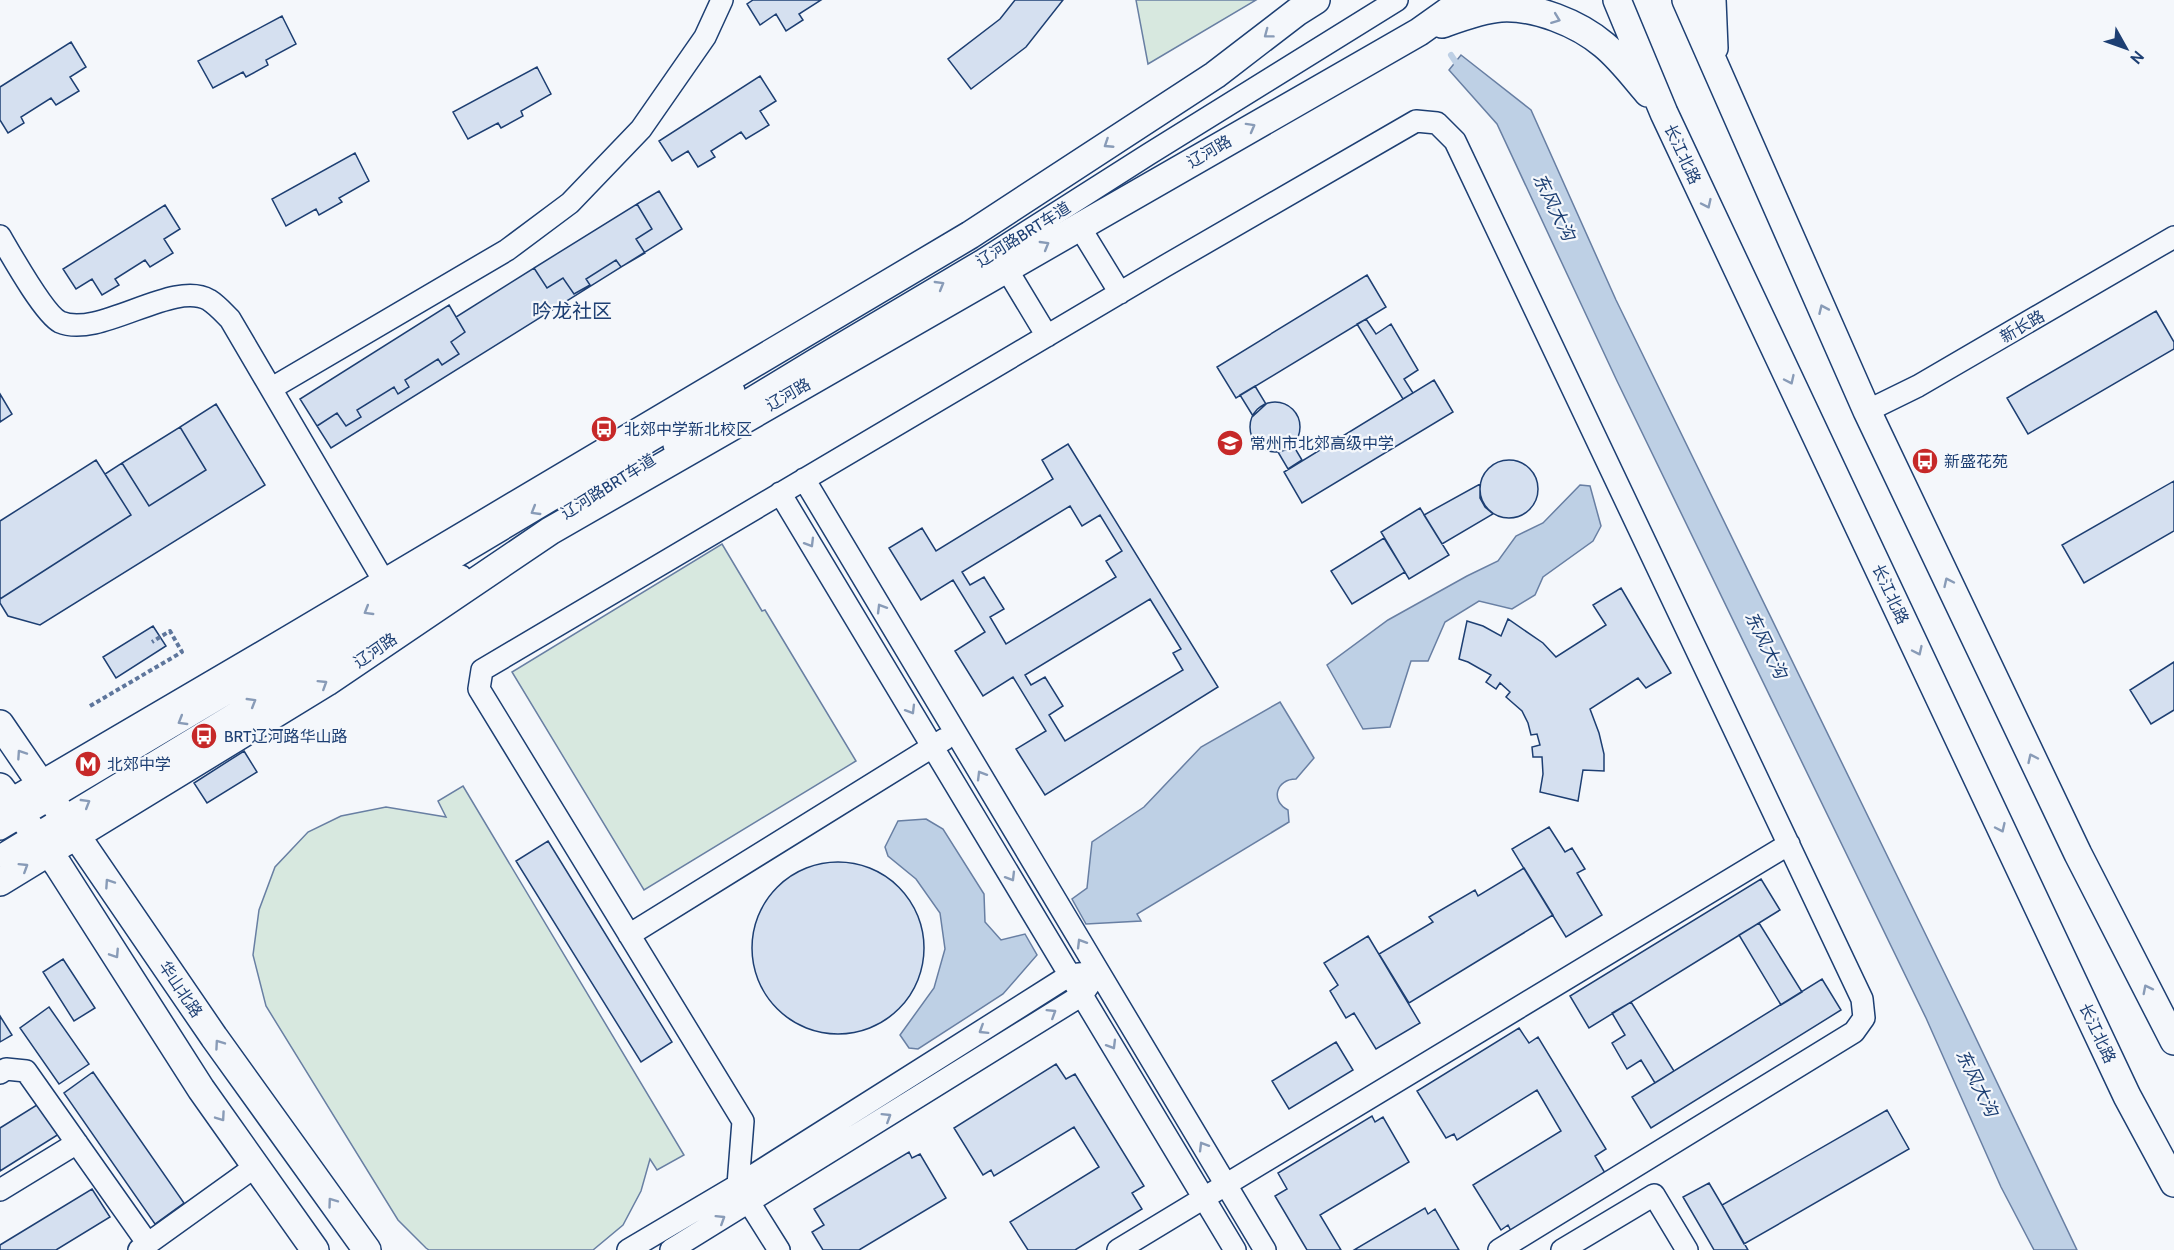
<svg xmlns="http://www.w3.org/2000/svg" width="2174" height="1250" font-family="Cabin,'Noto Sans SC',sans-serif">
<rect width="100%" height="100%" fill="#f4f7fb"/>
<path fill="#d7e8df" stroke="#687fa3" stroke-width="1.5" d="M1136,0H1256L1148,64Z
M722,544L762,611L765,610L856,761L644,890L512,672Z
M463,786L684,1155L657,1170L650,1159L641,1191L623,1225L593,1250H429L426,1248L398,1220L266,1006L253,955L259,910L275,867L308,832L341,816L386,807L446,817L438,801Z"/>
<path fill="#bed0e5" stroke="#687fa3" stroke-width="1.5" d="M1461,55L1531,110L1616,300L1961,1007L2077,1250H2034L2001,1187L1926,1018L1617,381L1497,124L1449,70Z
M1580,485L1590,486L1601,526L1593,541L1543,577L1535,595L1512,609L1479,601L1445,622L1428,661H1411L1390,727L1363,729L1327,665L1388,620L1467,576L1498,561L1516,536L1543,523Z
M1280,702L1314,758L1296,779C1276,779 1270,801 1288,810L1289,822L1137,914L1141,921L1086,924L1072,899L1087,888L1092,842L1144,807L1201,747Z
M926,819L943,829L984,894L985,922L1001,940L1025,934L1037,955L1003,994L918,1049L909,1048L900,1035L934,988L945,949L940,913L916,879L888,856L885,847L898,821Z"/>
<g fill="none" stroke-linecap="round" stroke-linejoin="round">
<path stroke="#bed0e5" stroke-width="6" d="M1451,55L1459,67"/>
</g>
<path fill="#d5e0f0" stroke="#1d3f73" stroke-width="1.5" fill-rule="evenodd" d="M753,0H821L799,14L803,20L786,31L776,14L760,25L747,4Z
M1015,0H1063L1026,47L971,89L948,59L1000,19Z
M282,16L296,44L266,60L268,65L246,77L243,72L213,88L198,61Z
M71,42L86,67L70,77L79,91L56,105L51,98L21,117L24,123L8,133L0,120V87Z
M537,67L551,94L521,111L523,116L501,128L498,123L468,139L453,112Z
M760,76L776,101L760,111L769,125L746,139L741,132L711,151L715,157L698,167L688,151L672,161L659,141Z
M355,153L369,181L339,198L342,202L319,215L316,209L286,226L272,199Z
M659,191L682,229L331,448L317,426L337,413L346,426L361,417L357,410L394,387L398,394L409,387L405,380L438,359L442,365L459,354L451,342L465,332L456,317L534,268L547,288L563,278L574,294L590,285L586,279L616,260L621,267L645,253L636,239L652,229L637,204Z
M637,204L652,229L636,239L645,253L621,267L616,260L586,279L590,285L574,294L563,278L547,288L534,268Z
M165,205L180,229L164,239L173,253L150,267L145,260L115,279L119,285L102,295L92,279L76,289L63,269Z
M1367,275L1386,307L1236,398L1217,367Z
M449,305L465,332L451,342L459,354L442,365L438,359L405,380L409,387L398,394L394,387L357,410L361,417L346,426L337,413L317,426L300,399Z
M2156,311L2174,342V349L2028,434L2007,398Z
M1366,319L1376,334L1391,324L1418,370L1404,379L1413,393L1403,399L1357,324Z
M1434,380L1453,412L1302,503L1284,472Z
M1255,386L1266,404L1253,416L1240,395Z
M0,394L12,414L0,422Z
M1250 427a25 25 0 1 1 50 0a25 25 0 1 1-50 0Z
M216,404L265,485L40,625L8,616L0,603V599L131,515L105,474L122,463L149,506L206,470L180,427Z
M180,427L206,470L149,506L122,463Z
M1068,444L1218,687L1045,795L1016,749L1046,731L1013,677L983,696L955,651L985,632L953,580L921,600L889,548L922,528L936,551L1053,479L1042,460ZM1070,506L1082,526L1100,515L1122,551L1106,561L1116,577L1006,644L990,617L1004,609L984,577L970,585L962,572ZM1150,599L1181,649L1173,653L1183,670L1065,741L1049,715L1063,706L1045,677L1031,685L1025,675Z
M1293,445L1302,460L1288,469L1278,452Z
M1480 489a29 29 0 1 1 58 0a29 29 0 1 1-58 0Z
M96,460L131,515L0,599V521Z
M2174,481V531L2084,583L2062,545Z
M1480,484V498L1485,507L1493,514L1442,544L1424,515Z
M1420,508L1449,555L1409,579L1381,532Z
M1384,538L1405,572L1352,604L1331,571Z
M1621,588L1671,673L1646,688L1638,678L1590,709L1599,733L1604,754V771L1583,770L1578,801L1540,792L1543,774L1542,757H1533L1532,747L1540,745L1537,734L1531,735L1528,723L1522,711L1506,697L1510,692L1500,683L1496,689L1486,682L1491,675L1468,662L1459,659L1467,621L1483,626L1501,636L1508,619L1543,643L1556,657L1606,625L1593,605Z
M153,626L166,646L116,678L103,657Z
M2174,662V710L2151,724L2130,690Z
M244,751L257,772L207,803L194,783Z
M1549,827L1565,852L1572,848L1585,869L1577,873L1602,915L1566,937L1512,849Z
M548,841L672,1042L641,1062L516,861Z
M752 948a86 86 0 1 1 172 0a86 86 0 1 1-172 0Z
M1524,868L1553,915L1409,1003L1379,954L1433,922L1429,917L1475,890L1478,896Z
M1761,879L1780,910L1589,1028L1570,996Z
M1759,923L1802,992L1781,1005L1739,935Z
M1368,936L1420,1023L1376,1049L1354,1013L1346,1018L1330,991L1338,985L1324,963Z
M63,959L95,1008L74,1021L43,972Z
M1822,979L1841,1010L1651,1128L1632,1097Z
M1631,1002L1674,1071L1655,1083L1641,1060L1627,1069L1612,1043L1625,1035L1612,1013Z
M49,1007L89,1064L59,1084L20,1028Z
M0,1016L12,1035L0,1042Z
M1519,1028L1529,1043L1538,1037L1606,1149L1595,1156L1605,1173L1511,1231L1508,1225L1501,1230L1473,1185L1561,1131L1537,1090L1457,1140L1454,1134L1446,1138L1417,1091Z
M1336,1042L1353,1070L1289,1109L1272,1081Z
M1056,1064L1066,1079L1075,1074L1144,1186L1132,1193L1142,1209L1075,1250H1028L1010,1222L1099,1167L1074,1127L994,1176L991,1170L983,1175L954,1128Z
M93,1072L184,1203L155,1224L64,1093Z
M40,1103L59,1134L0,1171V1128Z
M1887,1110L1909,1149L1744,1244L1722,1205Z
M1372,1116L1375,1122L1383,1117L1409,1162L1320,1215L1341,1250H1307L1275,1196L1287,1189L1278,1173Z
M909,1152L912,1158L920,1154L946,1198L859,1250H823L812,1232L824,1225L814,1209Z
M1709,1183L1722,1205L1748,1250H1714L1683,1197Z
M92,1189L110,1217L56,1250H0V1245Z
M1425,1208L1428,1214L1435,1209L1459,1250H1354Z"/>
<g fill="none" stroke-linecap="round" stroke-linejoin="round">
<defs>
<path id="minor" d="M1079,226L1120,293
M0,236C10,253 44,314 60,322C100,339 173,279 209,300C217,305 224,313 230,319L385,583
M1006,268L1047,336
M272,388L507,250L570,203L641,129L705,37L722,0
M1867,411L1918,386L2174,237
M674,445L814,360L981,261L1149,154L1397,0
M804,479L1265,1250
M780,493L1235,1250
M0,829L734,391
M0,856L461,576
M629,935L945,739
M0,1073L6,1069L26,1071L148,1244
M0,1190L77,1143
M139,1250L256,1166
M628,1250L738,1185L1070,975L1098,972L1082,995L671,1250
M779,1250L738,1185L743,1121L479,689L482,670L1165,266L1416,121L1437,123L1455,141L1862,999L1864,1018L1854,1032L1499,1250
M1118,1250L1789,844
M1562,1250L1654,1195L1687,1250"/>
<path id="major" d="M1617,0L1664,113L2127,1096L2174,1183
M1686,0L1867,411L2078,854L2174,1041
M1712,0L1714,48
M1442,24C1459,18 1483,9 1501,8C1535,6 1578,23 1604,45C1621,59 1634,77 1648,93
M0,724L214,1037L367,1250
M0,787L58,865L201,1089L315,1250
M0,809L290,639L970,235L1215,75L1297,12L1316,0
M0,882L327,682L550,531L1419,32L1464,0"/>
</defs>
<use href="#minor" stroke="#1d3f73" stroke-width="24"/>
<use href="#major" stroke="#1d3f73" stroke-width="30"/>
<path stroke="#5e769c" stroke-width="4" stroke-dasharray="4.5 3" stroke-linecap="butt" d="M90,706L182,652L170,631L152,642"/>
<use href="#minor" stroke="#f4f7fb" stroke-width="21"/>
<use href="#major" stroke="#f4f7fb" stroke-width="27"/>
</g>
<defs><path id="oneway-chevron" d="M-2-3.5L2.5 0L-2 3.5" fill="none" stroke-width="1.6" stroke-linecap="round" stroke-linejoin="round" transform="scale(1.5)"/></defs>
<g stroke="#889bb7">
<use href="#oneway-chevron" transform="translate(1556 19) rotate(21)"/>
<use href="#oneway-chevron" transform="translate(1268 34) rotate(143)"/>
<use href="#oneway-chevron" transform="translate(1251 127) rotate(-29)"/>
<use href="#oneway-chevron" transform="translate(1108 144) rotate(147)"/>
<use href="#oneway-chevron" transform="translate(1707 204) rotate(65)"/>
<use href="#oneway-chevron" transform="translate(1045 245) rotate(-30)"/>
<use href="#oneway-chevron" transform="translate(940 285) rotate(-30)"/>
<use href="#oneway-chevron" transform="translate(1823 309) rotate(-114)"/>
<use href="#oneway-chevron" transform="translate(1790 380) rotate(65)"/>
<use href="#oneway-chevron" transform="translate(535 511) rotate(149)"/>
<use href="#oneway-chevron" transform="translate(810 543) rotate(59)"/>
<use href="#oneway-chevron" transform="translate(1948 582) rotate(-115)"/>
<use href="#oneway-chevron" transform="translate(881 608) rotate(-121)"/>
<use href="#oneway-chevron" transform="translate(368 611) rotate(149)"/>
<use href="#oneway-chevron" transform="translate(1918 651) rotate(65)"/>
<use href="#oneway-chevron" transform="translate(323 684) rotate(-32)"/>
<use href="#oneway-chevron" transform="translate(252 702) rotate(-31)"/>
<use href="#oneway-chevron" transform="translate(911 710) rotate(59)"/>
<use href="#oneway-chevron" transform="translate(182 721) rotate(149)"/>
<use href="#oneway-chevron" transform="translate(21 754) rotate(-124)"/>
<use href="#oneway-chevron" transform="translate(2032 758) rotate(-115)"/>
<use href="#oneway-chevron" transform="translate(981 775) rotate(-121)"/>
<use href="#oneway-chevron" transform="translate(86 803) rotate(-31)"/>
<use href="#oneway-chevron" transform="translate(2001 828) rotate(65)"/>
<use href="#oneway-chevron" transform="translate(24 867) rotate(-32)"/>
<use href="#oneway-chevron" transform="translate(1011 877) rotate(59)"/>
<use href="#oneway-chevron" transform="translate(109 883) rotate(-124)"/>
<use href="#oneway-chevron" transform="translate(1081 943) rotate(-121)"/>
<use href="#oneway-chevron" transform="translate(115 954) rotate(57)"/>
<use href="#oneway-chevron" transform="translate(2147 989) rotate(-117)"/>
<use href="#oneway-chevron" transform="translate(1052 1013) rotate(-32)"/>
<use href="#oneway-chevron" transform="translate(983 1030) rotate(148)"/>
<use href="#oneway-chevron" transform="translate(219 1044) rotate(-125)"/>
<use href="#oneway-chevron" transform="translate(1112 1045) rotate(59)"/>
<use href="#oneway-chevron" transform="translate(221 1117) rotate(55)"/>
<use href="#oneway-chevron" transform="translate(887 1117) rotate(-32)"/>
<use href="#oneway-chevron" transform="translate(1203 1146) rotate(-121)"/>
<use href="#oneway-chevron" transform="translate(332 1202) rotate(-126)"/>
<use href="#oneway-chevron" transform="translate(721 1219) rotate(-32)"/>
</g>
<defs>
<symbol id="bus-disc" viewBox="-11 -11 22 22"><circle r="9.5" fill="#c62828" stroke="#f4f7fb"/><path d="M-5-6H5V4H4V6H2V4H-2V6H-4V4H-5ZM-3.5-4V0h7V-4ZM-3.5 1.2v1.5H-2V1.2ZM2 1.2v1.5H3.5V1.2Z" fill="#fff"/></symbol>
<symbol id="school-disc" viewBox="-11 -11 22 22"><circle r="9.5" fill="#c62828" stroke="#f4f7fb"/><path d="M0-5L7-2L0 1L-7-2ZM-4 1L0 2.5L4 1V4Q0 6-4 4Z" fill="#fff"/></symbol>
<symbol id="metro-disc" viewBox="-11 -11 22 22"><circle r="9.5" fill="#c62828" stroke="#f4f7fb"/><path d="M-5.5 5V-5H-3L0 0L3-5H5.5V5H3V-.5L0 4L-3-.5V5Z" fill="#fff"/></symbol>
</defs>
<g fill-rule="evenodd">
<use href="#bus-disc" x="589" y="414" width="30" height="30"/>
<use href="#school-disc" x="1215" y="428" width="30" height="30"/>
<use href="#bus-disc" x="1910" y="446" width="30" height="30"/>
<use href="#bus-disc" x="189" y="721" width="30" height="30"/>
<use href="#metro-disc" x="73" y="749" width="30" height="30"/>
</g>
<g text-anchor="middle" stroke-width="4.5" stroke-linejoin="round" paint-order="stroke">
<g font-size="16" fill="#1d3f73" stroke="#f4f7fb">
<text transform="translate(1209 151) rotate(-30)" y="6">辽河路</text>
<text transform="translate(1683 154) rotate(65)" y="6">长江北路</text>
<text transform="translate(1023 234) rotate(-32)" y="6">辽河路BRT车道</text>
<text transform="translate(2022 326) rotate(-30)" y="6">新长路</text>
<text transform="translate(788 394) rotate(-30)" y="6">辽河路</text>
<text transform="translate(608 486) rotate(-32)" y="6">辽河路BRT车道</text>
<text transform="translate(1891 594) rotate(65)" y="6">长江北路</text>
<text transform="translate(375 650) rotate(-34)" y="6">辽河路</text>
<text transform="translate(181 989) rotate(56)" y="6">华山北路</text>
<text transform="translate(2098 1033) rotate(65)" y="6">长江北路</text>
</g>
<g font-size="16" fill="#1d3f73" stroke="#f4f7fb" text-anchor="start">
<text x="624" y="435">北郊中学新北校区</text>
<text x="1250" y="449">常州市北郊高级中学</text>
<text x="1944" y="467">新盛花苑</text>
<text x="224" y="742">BRT辽河路华山路</text>
<text x="107" y="770">北郊中学</text>
</g>
<g font-size="18" font-style="italic" fill="#1d3f73" stroke="#f4f7fb">
<text transform="translate(1554 207) rotate(64)" y="6">东风大沟</text>
<text transform="translate(1766 645) rotate(64)" y="6">东风大沟</text>
<text transform="translate(1977 1083) rotate(64)" y="6">东风大沟</text>
</g>
<g font-size="20" fill="#1d3f73" stroke="#f4f7fb">
<text x="572" y="318">吟龙社区</text>
</g>
</g>
<g transform="translate(2126 48) rotate(130)" stroke="#f4f7fb" stroke-width="4.5" paint-order="stroke">
<path d="M0-4.5L10 22L0 15L-10 22Z" fill="#1d3f73"/>
<text y="-9" font-size="16" font-weight="bold" text-anchor="middle" fill="#1d3f73">N</text>
</g>
</svg>
